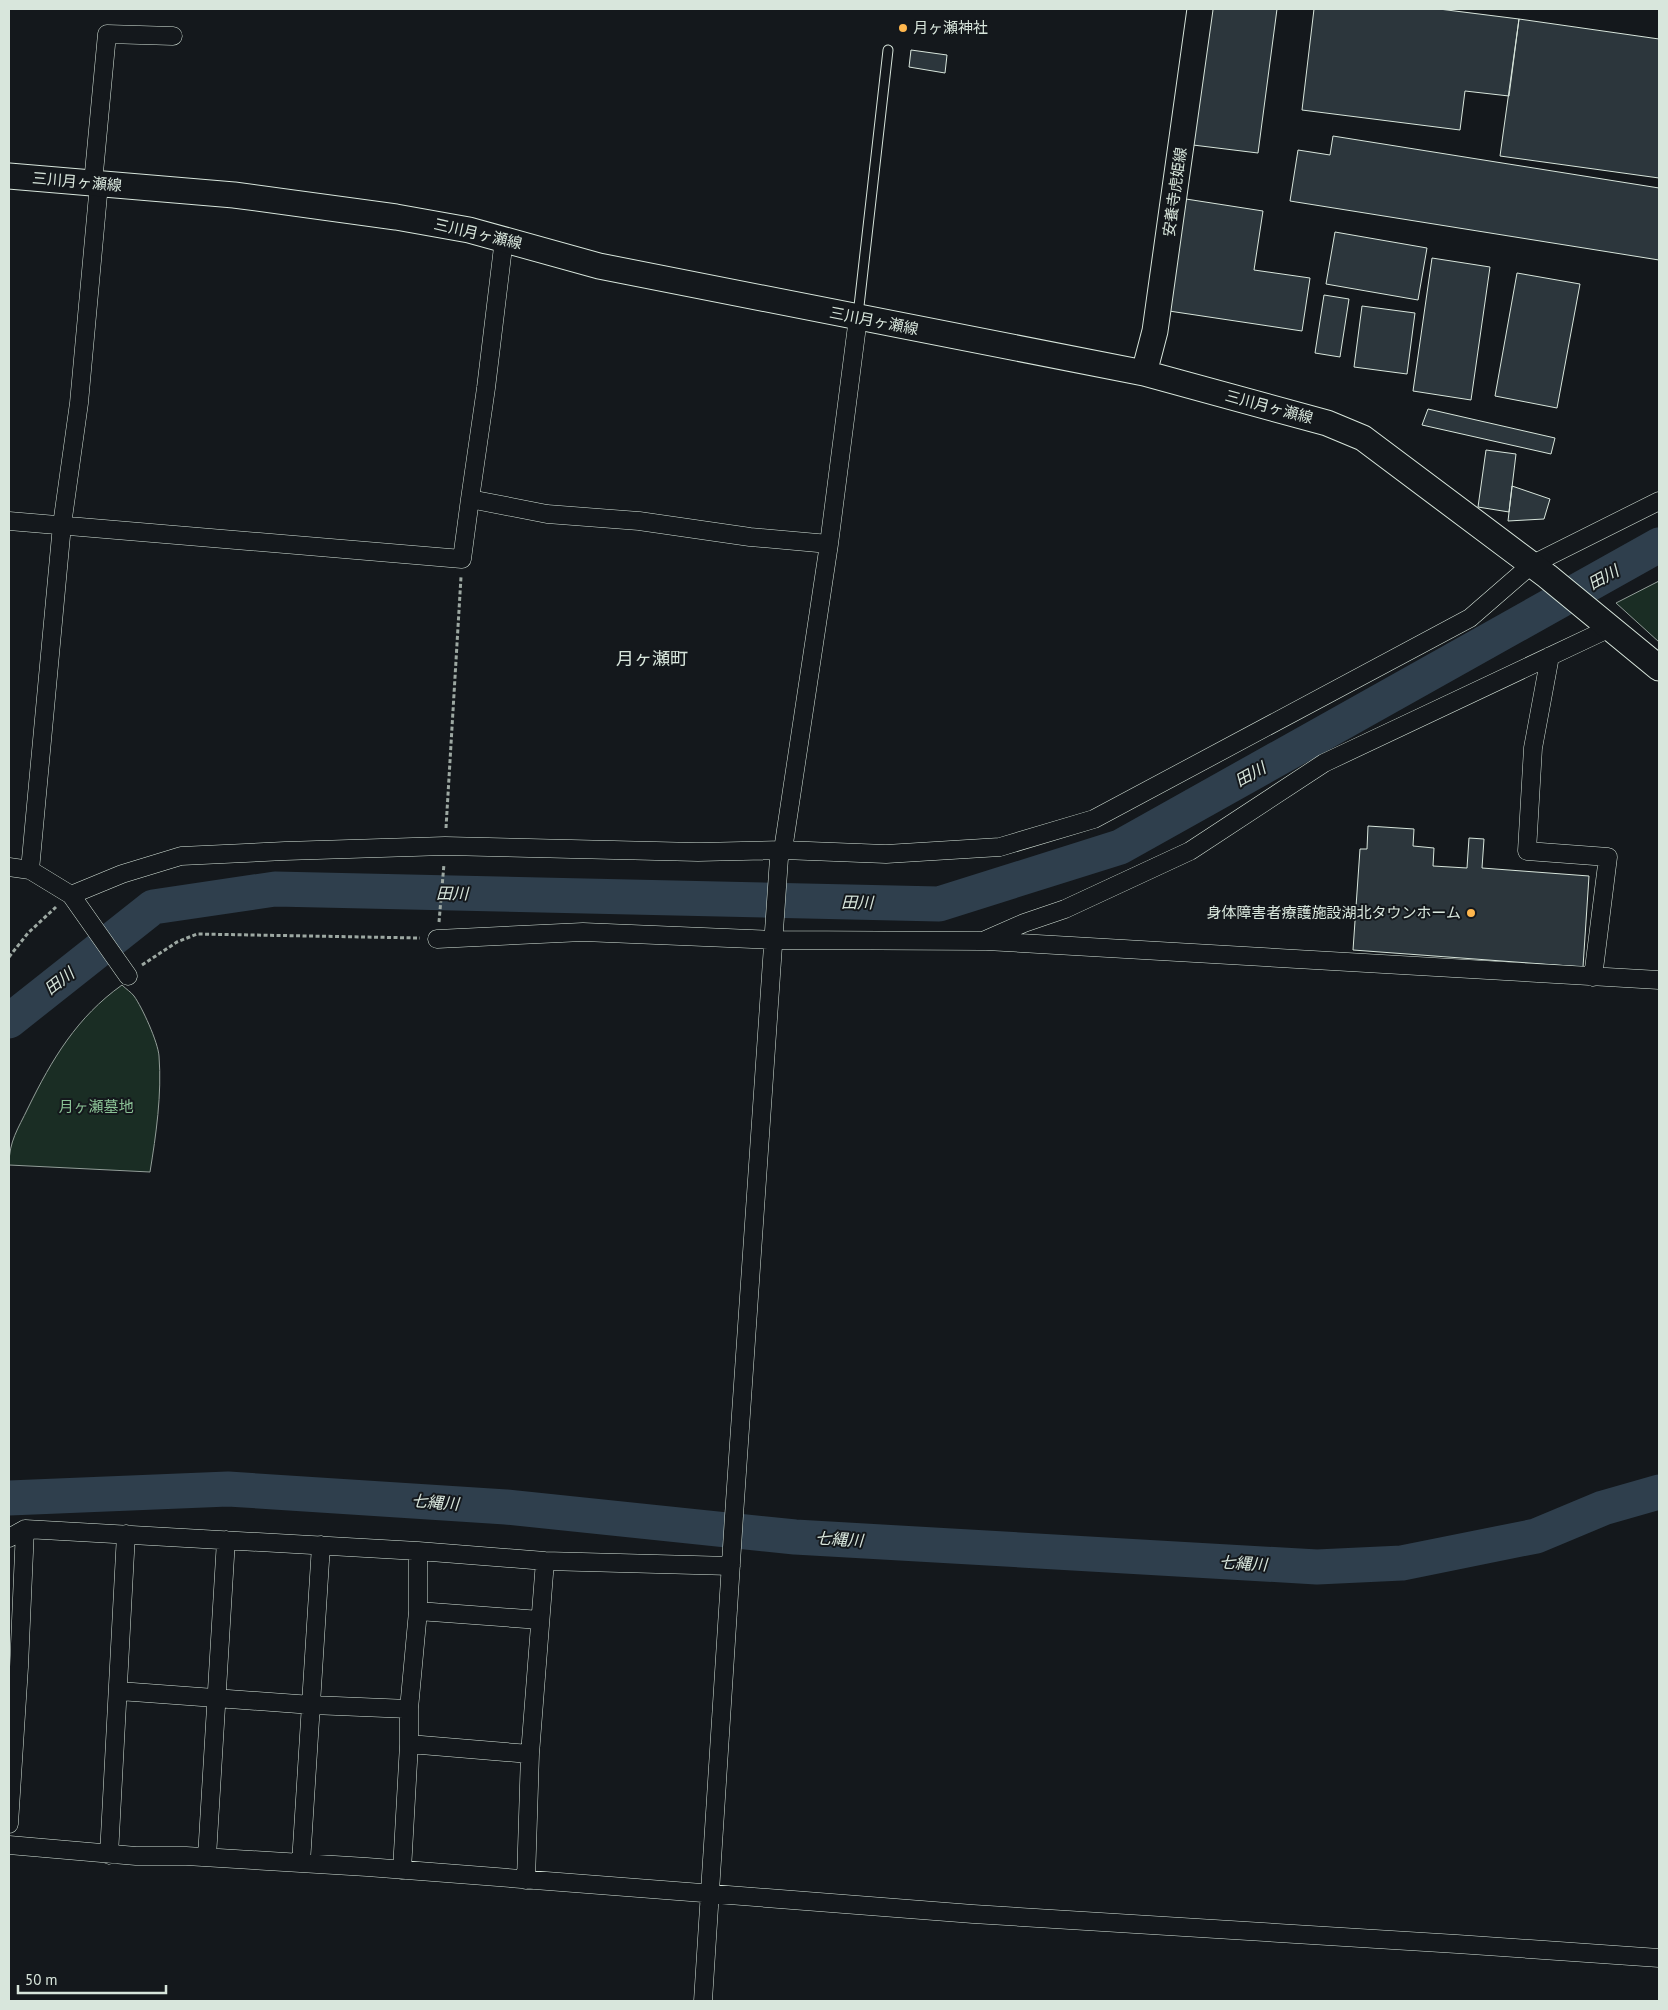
<svg xmlns="http://www.w3.org/2000/svg" width="1668" height="2010" font-family="'PT Sans','Noto Sans JP',sans-serif">
<rect width="100%" height="100%" fill="#14181c"/>
<path fill="#1a2d24" stroke="#939e99" d="M1659,581V642L1616,603Z
M122,985C126,989 131,992 134,996C142,1007 158,1042 159,1056C162,1094 156,1135 150,1172L9,1165C9,1141 18,1129 28,1108C52,1059 77,1017 122,985Z"/>
<g fill="none" stroke-linecap="round" stroke-linejoin="round">
<path stroke="#2f3f4d" stroke-width="35" d="M9,1021L153,907L275,889L939,904L1120,847L1659,545
M9,1498L228,1489L506,1507L795,1537L1317,1567L1402,1563L1536,1536L1603,1508L1659,1492"/>
</g>
<path fill="#2c363c" stroke="#d8e6dc" d="M1211,9H1277L1258,153L1193,145Z
M1314,9H1439L1519,19L1509,96L1465,91L1460,130L1302,110Z
M1519,19L1659,39V178L1500,156Z
M911,50L947,55L945,73L909,67Z
M1333,136L1659,188V260L1290,201L1298,150L1330,155Z
M1186,199L1263,211L1254,270L1310,278L1302,331L1169,311Z
M1335,232L1427,248L1418,300L1326,284Z
M1432,258L1490,267L1471,400L1413,391Z
M1517,273L1580,284L1557,408L1495,396Z
M1324,295L1349,299L1340,357L1315,353Z
M1362,306L1415,313L1407,374L1354,367Z
M1428,409L1555,438L1551,454L1422,425Z
M1486,450L1516,454L1509,512L1478,507Z
M1512,486L1550,499L1544,519L1508,521Z
M1368,826L1414,829L1413,846L1434,848L1433,866L1467,868L1469,838L1484,839L1482,868L1589,876L1583,967L1353,950L1360,849H1367Z"/>
<g fill="none" stroke-linecap="round" stroke-linejoin="round">
<defs>
<path id="lane" d="M858,315L888,50"/>
<path id="street" d="M93,183L107,34L173,36
M470,499L486,388L504,239
M9,521L462,559L470,499L547,514L639,521L750,537L829,544
M1550,656L1533,748L1527,851L1608,857L1593,977
M9,867L30,870L71,895L128,976
M30,870L62,525L79,403L99,184
M71,895L122,874L181,856L285,851L445,846L698,852L783,850L886,854L1000,847L1094,819L1470,618L1531,565L1659,501
M437,939L583,932L774,940L983,941L1024,923L1065,909L1190,851L1324,763L1610,628
M986,941L1659,980
M9,1538L25,1529L418,1551L545,1561L731,1566
M418,1611L540,1620
M119,1691L312,1705L409,1709
M409,1744L530,1754
M9,1824L19,1667L25,1529
M9,1845L136,1856H186L367,1867L973,1914L1457,1944L1659,1958
M109,1855L126,1534
M207,1857L226,1540
M301,1863L321,1545
M402,1870L409,1744V1709L418,1611V1551
M526,1880L530,1754L545,1561
M703,2001L734,1516L779,858L783,850L829,544L858,318"/>
<path id="secondary" d="M9,176L234,195L396,217L469,230L599,266L1144,373L1327,423L1363,438L1547,576L1659,668
M1144,373L1155,331L1200,9"/>
</defs>
<use href="#lane" stroke="#d8e6dc" stroke-width="11"/>
<use href="#street" stroke="#d8e6dc" stroke-width="19"/>
<use href="#secondary" stroke="#d8e6dc" stroke-width="27"/>
<path stroke="#9da8a2" stroke-width="3" stroke-dasharray="4 2.5" stroke-linecap="butt" d="M446,828L461,577
M439,922L444,864
M9,957L28,933L56,907
M142,965L177,942L197,934L420,938"/>
<use href="#lane" stroke="#14181c" stroke-width="9"/>
<use href="#street" stroke="#14181c" stroke-width="18"/>
<use href="#secondary" stroke="#14181c" stroke-width="25"/>
</g>
<g fill="#ffb74d" stroke="#14181c" stroke-width="2">
<circle cx="903" cy="28" r="5"/>
<circle cx="1471" cy="913" r="5"/>
</g>
<g text-anchor="middle" stroke-width="4" stroke-linejoin="round" paint-order="stroke">
<g font-size="15" fill="#d8e6dc" stroke="#14181c" text-anchor="start">
<text x="913" y="33">月ヶ瀬神社</text>
<text x="1461" y="918" text-anchor="end">身体障害者療護施設湖北タウンホーム</text>
</g>
<g font-size="15" fill="#d8e6dc" stroke="#14181c">
<text transform="translate(77 182) rotate(5)" y="5">三川月ヶ瀬線</text>
<text transform="translate(1175 192) rotate(-82)" y="5">安養寺虎姫線</text>
<text transform="translate(478 234) rotate(13)" y="5">三川月ヶ瀬線</text>
<text transform="translate(874 321) rotate(11)" y="5">三川月ヶ瀬線</text>
<text transform="translate(1269 407) rotate(15)" y="5">三川月ヶ瀬線</text>
</g>
<g font-size="15" fill="#8ac095" stroke="#14181c">
<text x="96" y="1112">月ヶ瀬墓地</text>
</g>
<g font-size="16" font-style="italic" fill="#d8e6dc" stroke="#14181c">
<text transform="translate(1603 577) rotate(-29)" y="6">田川</text>
<text transform="translate(1250 774) rotate(-29)" y="6">田川</text>
<text transform="translate(452 893) rotate(1)" y="6">田川</text>
<text transform="translate(857 902) rotate(1)" y="6">田川</text>
<text transform="translate(59 981) rotate(-38)" y="6">田川</text>
<text transform="translate(435 1502) rotate(4)" y="6">七縄川</text>
<text transform="translate(839 1539) rotate(3)" y="6">七縄川</text>
<text transform="translate(1243 1563) rotate(3)" y="6">七縄川</text>
</g>
<g font-size="18" fill="#d8e6dc" stroke="#14181c">
<text x="652" y="665">月ヶ瀬町</text>
</g>
</g>
<rect width="1668" height="2010" fill="none" stroke="#d8e6dc" stroke-width="20"/>
<path d="M18 1985v8h148v-8" fill="none" stroke="#d8e6dc" stroke-width="2.5"/>
<text x="25" y="1985" font-size="15" fill="#d8e6dc" stroke="#14181c" stroke-width="4" paint-order="stroke">50 m</text>
</svg>
